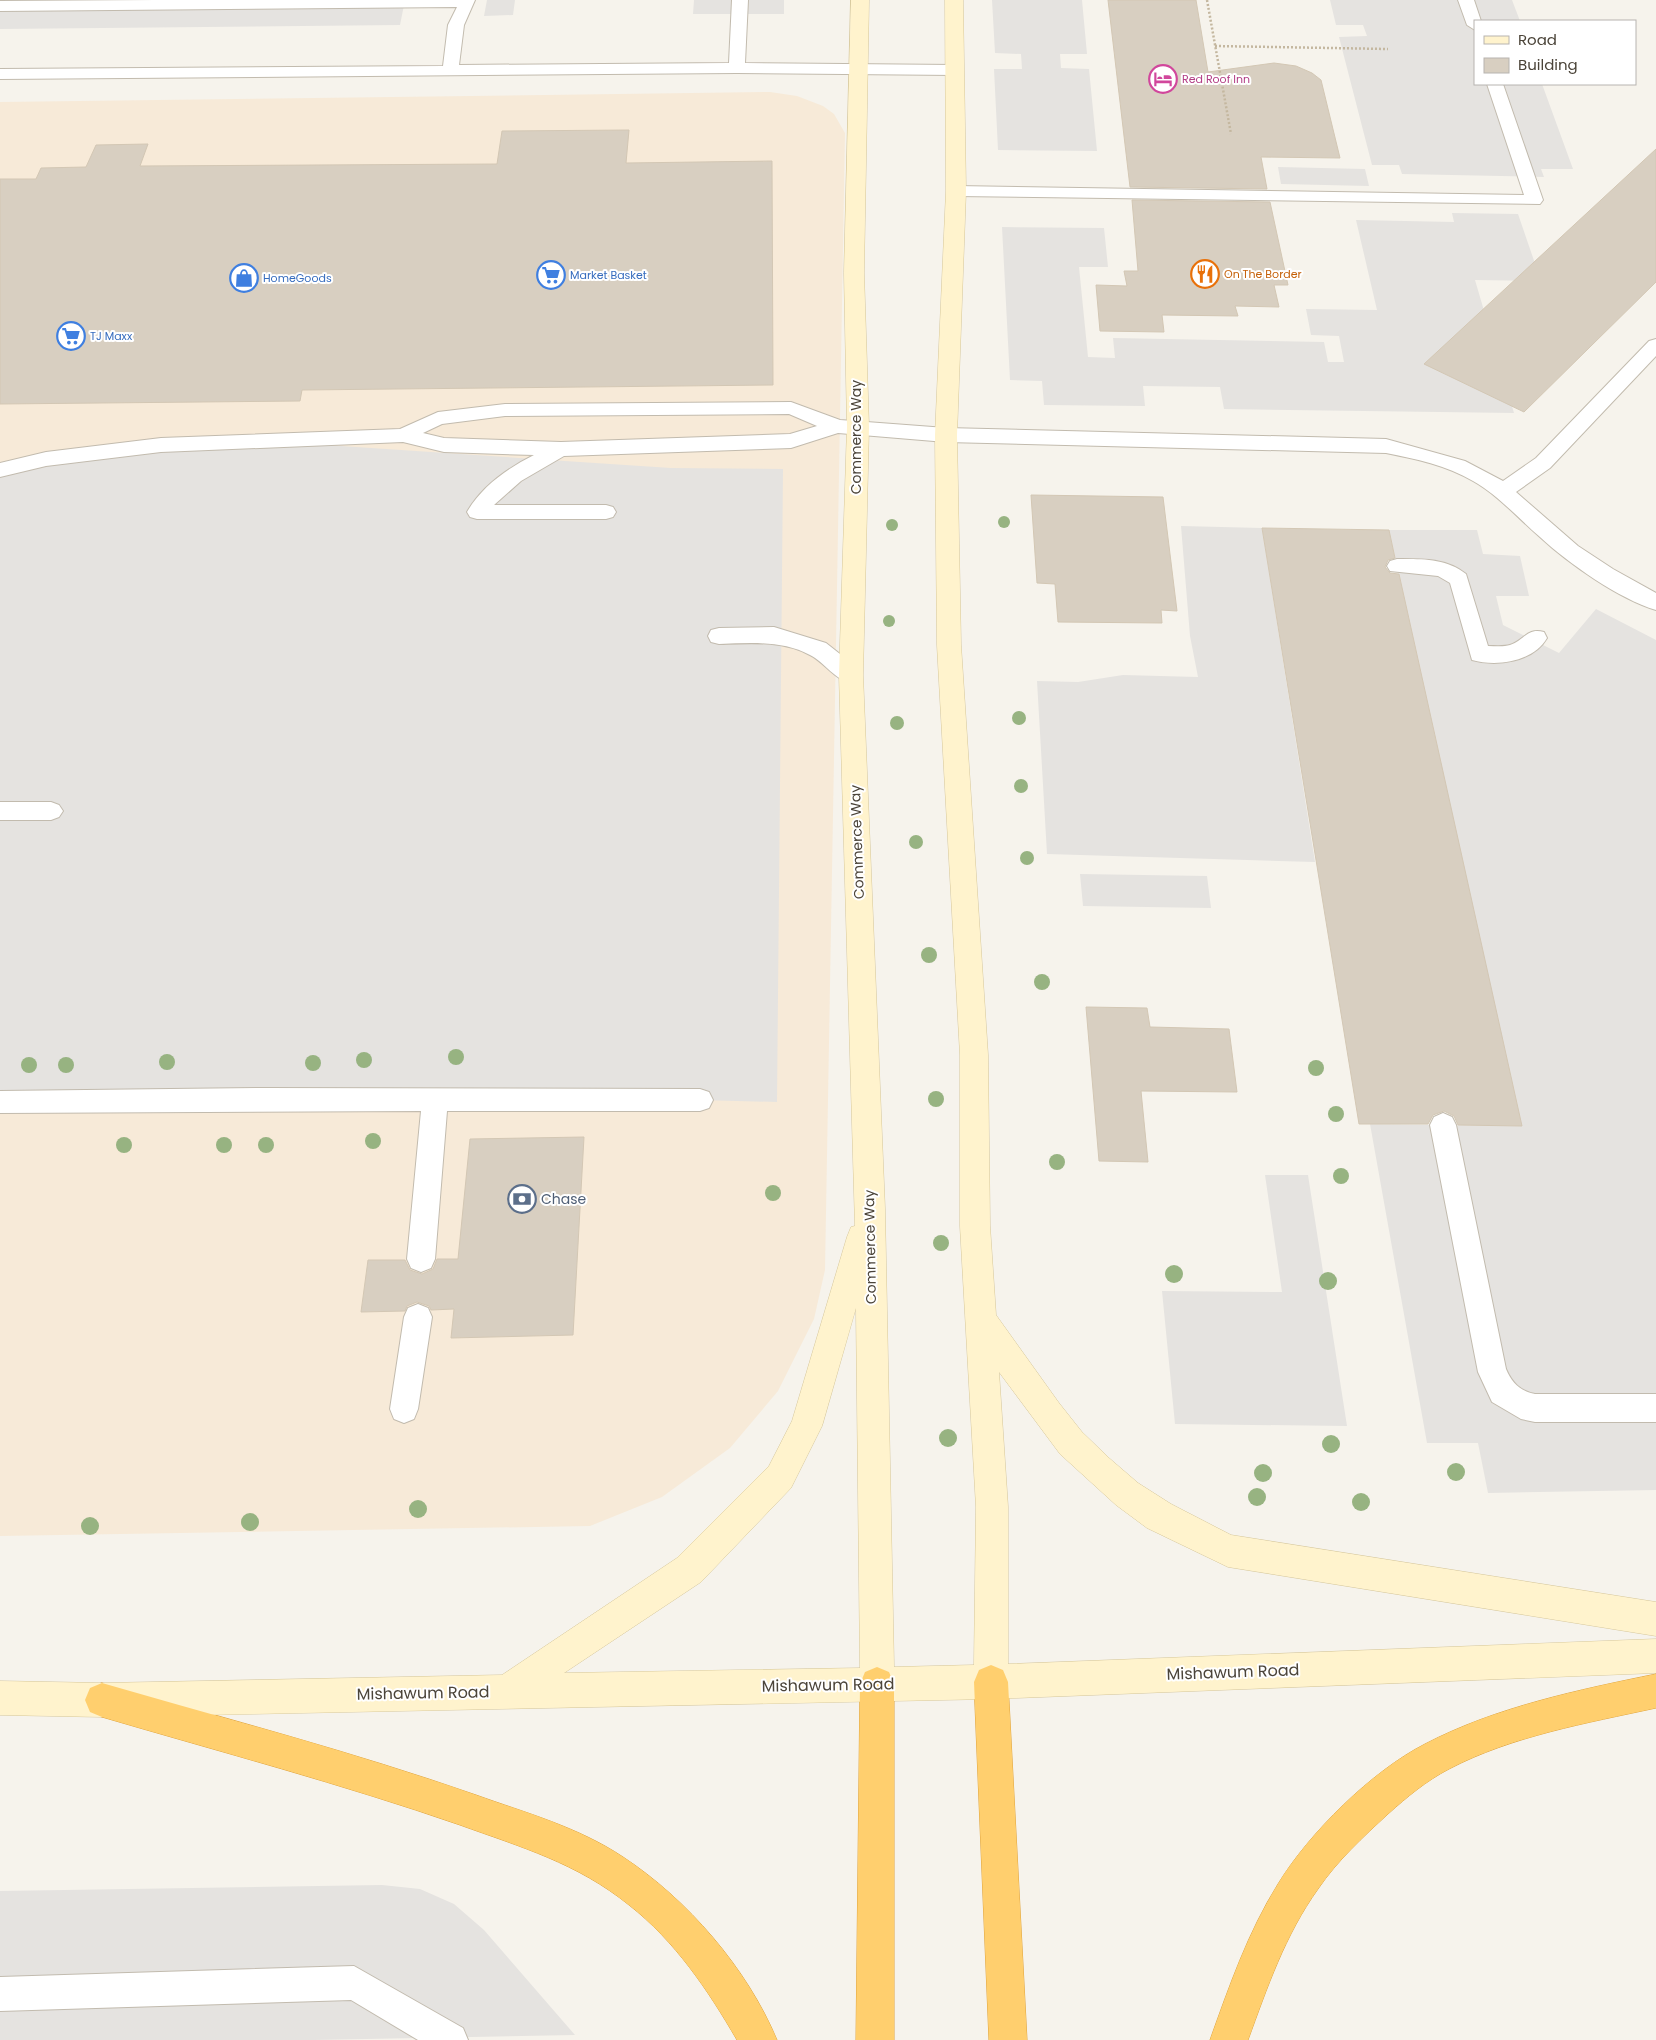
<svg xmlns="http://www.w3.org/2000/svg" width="1656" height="2040" viewBox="0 0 1656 2040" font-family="Poppins,sans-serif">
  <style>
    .commercial { fill: #f7ead8 }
    .parking { fill: #e5e3e0 }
    .building { fill: #d8cfc1; stroke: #d3c7b4 }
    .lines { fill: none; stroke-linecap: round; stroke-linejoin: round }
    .lane-casing { stroke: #c2bbae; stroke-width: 2 }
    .secondary-casing { stroke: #d6c79b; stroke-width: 1 }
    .highway-casing { stroke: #e0a43c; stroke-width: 1 }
    .path { stroke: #c4b79f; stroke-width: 2.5; stroke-dasharray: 2 2; stroke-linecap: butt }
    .lane { fill: #fff; fill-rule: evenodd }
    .secondary { fill: #fff3cd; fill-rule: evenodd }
    .highway { fill: #ffcf6e; fill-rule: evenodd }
    .tree { fill: #97b381 }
    .labels { text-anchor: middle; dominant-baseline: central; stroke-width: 4; stroke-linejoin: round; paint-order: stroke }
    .far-hotel-label { font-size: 11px; fill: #b23c85; stroke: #fff; text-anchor: start }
    .far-food-label { font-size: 11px; fill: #c56008; stroke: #fff; text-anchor: start }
    .far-shop-label { font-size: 11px; fill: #366cbe; stroke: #fff; text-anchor: start }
    .street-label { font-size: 14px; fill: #4b4439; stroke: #fff }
    .service-label { font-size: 14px; fill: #4e5e75; stroke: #fff; text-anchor: start }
    .near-street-label { font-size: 16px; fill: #4b4439; stroke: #fff }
  </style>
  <rect width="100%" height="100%" fill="#f6f3ec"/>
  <path class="commercial" d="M 770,92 L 797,96 L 823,106 L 834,114 L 845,133 L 825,1270 L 814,1319 L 778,1391 L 730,1448 L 662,1497 L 590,1526 L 0,1536 L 0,102 Z"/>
  <path class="parking" d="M 0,0 L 405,0 L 400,25 L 0,29 Z
    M 487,0 L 515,0 L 513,15 L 484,16 Z
    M 694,0 L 784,0 L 784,14 L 693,14 Z
    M 992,0 L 1082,0 L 1087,54 L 1060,54 L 1061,68 L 1089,69 L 1097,151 L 998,150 L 994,69 L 1022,69 L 1021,54 L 995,53 Z
    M 1330,0 L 1512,0 L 1520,21 L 1475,21 L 1475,84 L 1542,84 L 1573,169 L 1541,169 L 1544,177 L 1402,174 L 1399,165 L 1372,165 L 1339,37 L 1367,36 L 1363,25 L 1336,25 Z
    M 1278,167 L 1365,169 L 1369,186 L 1281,184 Z
    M 1452,213 L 1518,214 L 1541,281 L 1475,280 L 1514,413 L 1224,409 L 1220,387 L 1143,386 L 1145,406 L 1044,405 L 1042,381 L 1010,380 L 1002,227 L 1104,228 L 1108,267 L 1079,267 L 1088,357 L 1115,358 L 1113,338 L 1324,342 L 1328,362 L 1344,362 L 1339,336 L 1311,335 L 1306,309 L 1377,310 L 1356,220 L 1454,222 Z
    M 266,441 L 671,468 L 783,469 L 777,1102 L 700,1100 L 0,1102 L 0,470 L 46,459 Z
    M 1181,526 L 1262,528 L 1315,862 L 1047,854 L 1037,681 L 1078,682 L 1123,675 L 1198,677 L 1190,636 Z
    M 1389,530 L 1477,530 L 1483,554 L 1520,556 L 1529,596 L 1496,596 L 1503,625 L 1559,653 L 1596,609 L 1656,640 L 1656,1490 L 1488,1493 L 1478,1443 L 1427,1443 L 1370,1124 L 1521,1126 Z
    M 1080,874 L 1207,876 L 1211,908 L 1083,906 Z
    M 1265,1175 L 1308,1175 L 1347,1426 L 1175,1424 L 1162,1291 L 1282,1292 Z
    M 382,1885 L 420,1889 L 454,1904 L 484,1930 L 575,2035 L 314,2040 L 0,2040 L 0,1891 Z"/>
  <path class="building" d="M 1108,0 L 1196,0 L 1208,72 L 1274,63 L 1296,66 L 1312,73 L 1321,80 L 1340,158 L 1261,157 L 1267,189 L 1130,187 Z
    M 629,130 L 626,163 L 772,161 L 773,385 L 302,390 L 300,401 L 0,404 L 0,179 L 36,179 L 41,168 L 86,167 L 96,145 L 148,144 L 140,166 L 497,164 L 502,131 Z
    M 1656,149 L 1656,282 L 1524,412 L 1424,364 Z
    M 1132,200 L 1270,202 L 1288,285 L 1274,285 L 1279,307 L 1235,306 L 1238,316 L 1162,315 L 1164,332 L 1100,331 L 1096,285 L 1127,286 L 1124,271 L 1138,271 Z
    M 1031,495 L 1163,497 L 1177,611 L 1161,610 L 1162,623 L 1058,622 L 1055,584 L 1037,583 Z
    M 1262,528 L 1389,530 L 1395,558 L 1388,560 L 1385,567 L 1390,573 L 1399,574 L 1522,1126 L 1458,1125 L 1454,1116 L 1444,1111 L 1433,1115 L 1428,1124 L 1359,1124 Z
    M 1086,1007 L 1147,1008 L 1150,1027 L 1229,1029 L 1237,1092 L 1141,1091 L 1148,1162 L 1099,1161 Z
    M 584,1137 L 573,1335 L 451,1338 L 454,1309 L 431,1310 L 429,1306 L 417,1302 L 407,1306 L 405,1311 L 361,1312 L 368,1260 L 405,1260 L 410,1270 L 422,1274 L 433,1269 L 437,1259 L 458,1259 L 470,1139 Z"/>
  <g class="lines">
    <defs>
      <path id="lane" d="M 156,0 L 475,0 L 464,25 L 459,65 L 729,63 L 732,0 L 748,0 L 745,63 L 955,65 L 963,70 L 955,75 L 737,73 L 0,79 L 0,69 L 443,66 L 448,25 L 457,7 L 0,11 L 0,1 Z
        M 1458,0 L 1474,0 L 1481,21 L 1475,21 L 1475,30 L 1467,25 Z
        M 1487,84 L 1503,84 L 1543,200 L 1540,204 L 956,196 L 950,195 L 947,191 L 950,187 L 956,186 L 1524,195 Z
        M 1656,339 L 1656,356 L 1550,468 L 1516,492 L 1578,546 L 1613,569 L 1656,593 L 1656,610 C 1619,599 1568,563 1540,537 C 1518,518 1498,495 1473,481 C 1446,465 1416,459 1386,453 L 946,442 L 838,433 L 791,448 L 564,456 L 521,481 L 494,505 L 606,505 L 613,507 L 616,512 L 613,517 L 606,519 L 477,519 L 470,517 L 467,512 C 482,486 508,468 534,455 L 444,452 L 403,442 L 161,452 L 46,466 L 0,477 L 0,463 L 46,452 L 161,438 L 400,429 L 438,412 L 505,404 L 791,402 L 840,420 L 946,428 L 1386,439 L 1465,461 L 1503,481 L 1536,458 L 1649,341 ZM 789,414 L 817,426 L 790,434 L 561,442 L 444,438 L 423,433 L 442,424 L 505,416 Z
        M 1397,559 C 1421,559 1446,558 1466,574 L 1488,646 C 1495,646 1504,647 1510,645 C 1524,641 1527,627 1544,632 L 1547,638 C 1533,662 1497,667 1472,660 L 1450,583 L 1438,576 L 1390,571 L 1387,566 L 1390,561 Z
        M 774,627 L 826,643 L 859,669 L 862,675 L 859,681 C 838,687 827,663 810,655 C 782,640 750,643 719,644 L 711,642 L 708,636 L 711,630 L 719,628 Z
        M 0,802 L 51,802 L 59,805 L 63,811 L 59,817 L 51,820 L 0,820 Z
        M 261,1088 L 700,1089 L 709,1092 L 713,1100 L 709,1108 L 700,1111 L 447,1111 L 435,1259 L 431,1268 L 421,1272 L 411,1268 L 407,1259 L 421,1111 L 0,1113 L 0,1091 Z
        M 1443,1113 L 1452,1117 L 1456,1125 L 1506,1369 C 1512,1383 1520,1391 1535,1394 L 1656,1394 L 1656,1422 L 1535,1422 L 1521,1419 L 1492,1402 L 1478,1372 L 1430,1125 L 1434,1117 Z
        M 418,1304 L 428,1308 L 432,1317 L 418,1409 L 414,1419 L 404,1423 L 394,1419 L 390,1409 L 404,1317 L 408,1308 Z
        M 354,1966 L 463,2028 L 468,2040 L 418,2040 L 351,2000 L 0,2011 L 0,1977 Z"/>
      <path id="secondary" d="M 851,0 L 869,0 L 864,273 L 869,427 L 863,675 L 885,1209 L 894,1667 L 974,1665 L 976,1507 L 960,1226 L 960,1055 L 937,645 L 935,435 L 946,191 L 945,0 L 963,0 L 966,191 L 957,435 L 961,645 L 988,1055 L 990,1226 L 996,1315 L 1059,1403 L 1082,1432 L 1109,1458 L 1138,1483 L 1171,1504 L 1231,1535 L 1656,1602 L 1656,1636 L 1228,1567 L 1147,1528 L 1116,1505 L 1060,1454 L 999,1372 L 1008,1507 L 1008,1664 L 1656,1639 L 1656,1673 L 991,1699 L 102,1717 L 0,1715 L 0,1681 L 102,1683 L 502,1675 L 677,1558 L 769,1466 L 792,1421 L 847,1237 L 851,1227 L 855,1226 L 839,675 L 847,427 L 844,273 ZM 856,1308 L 860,1668 L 564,1673 L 701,1582 L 791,1488 L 822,1426 Z"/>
      <path id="highway" d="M 991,1665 L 1003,1670 L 1008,1682 L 1027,2040 L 989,2040 L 974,1682 L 979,1670 Z
        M 877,1667 L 889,1672 L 894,1684 L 894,2040 L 856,2040 L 860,1684 L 865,1672 Z
        M 1656,1674 L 1656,1708 C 1587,1723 1512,1736 1449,1769 C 1426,1781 1407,1797 1388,1814 C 1363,1837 1337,1861 1318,1889 C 1285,1935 1267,1988 1248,2040 L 1210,2040 C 1229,1987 1248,1932 1278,1884 C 1309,1833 1372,1771 1425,1744 C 1496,1707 1578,1690 1656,1674 Z
        M 102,1683 C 227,1719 353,1752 476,1795 C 526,1813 578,1827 623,1857 C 687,1899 747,1968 777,2040 L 737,2040 C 708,1990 675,1941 629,1905 C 577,1863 521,1847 460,1825 C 342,1784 221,1752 102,1717 L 90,1712 L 85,1700 L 90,1688 Z"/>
    </defs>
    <use href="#lane" class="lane-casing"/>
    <use href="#secondary" class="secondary-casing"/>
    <use href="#highway" class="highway-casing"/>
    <path class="path" d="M 1207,0 L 1231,134
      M 1215,46 L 1388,49"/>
    <use href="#lane" class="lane"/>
    <use href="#secondary" class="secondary"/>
    <use href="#highway" class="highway"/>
  </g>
  <g class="tree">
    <circle cx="1004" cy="522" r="6"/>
    <circle cx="892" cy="525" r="6"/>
    <circle cx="889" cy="621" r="6"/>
    <circle cx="1019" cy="718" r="7"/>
    <circle cx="897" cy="723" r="7"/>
    <circle cx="1021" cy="786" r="7"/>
    <circle cx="916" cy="842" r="7"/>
    <circle cx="1027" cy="858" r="7"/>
    <circle cx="929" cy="955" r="8"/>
    <circle cx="1042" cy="982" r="8"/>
    <circle cx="456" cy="1057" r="8"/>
    <circle cx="364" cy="1060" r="8"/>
    <circle cx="167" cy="1062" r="8"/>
    <circle cx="313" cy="1063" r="8"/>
    <circle cx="29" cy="1065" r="8"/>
    <circle cx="66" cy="1065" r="8"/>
    <circle cx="1316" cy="1068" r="8"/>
    <circle cx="936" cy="1099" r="8"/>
    <circle cx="1336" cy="1114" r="8"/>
    <circle cx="373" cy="1141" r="8"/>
    <circle cx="124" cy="1145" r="8"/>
    <circle cx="224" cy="1145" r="8"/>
    <circle cx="266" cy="1145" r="8"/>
    <circle cx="1057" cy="1162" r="8"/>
    <circle cx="1341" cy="1176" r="8"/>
    <circle cx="773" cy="1193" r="8"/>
    <circle cx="941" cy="1243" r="8"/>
    <circle cx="1174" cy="1274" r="9"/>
    <circle cx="1328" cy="1281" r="9"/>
    <circle cx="948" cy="1438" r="9"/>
    <circle cx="1331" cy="1444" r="9"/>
    <circle cx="1456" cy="1472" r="9"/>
    <circle cx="1263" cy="1473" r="9"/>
    <circle cx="1257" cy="1497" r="9"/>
    <circle cx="1361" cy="1502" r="9"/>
    <circle cx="418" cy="1509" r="9"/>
    <circle cx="250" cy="1522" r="9"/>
    <circle cx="90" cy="1526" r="9"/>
  </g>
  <defs>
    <symbol id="hotel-ring" viewBox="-11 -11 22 22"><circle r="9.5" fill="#fff" stroke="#d1479c" stroke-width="1.5"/><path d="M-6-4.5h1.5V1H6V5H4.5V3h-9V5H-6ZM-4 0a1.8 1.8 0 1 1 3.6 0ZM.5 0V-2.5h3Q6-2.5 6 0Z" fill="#d1479c"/></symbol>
    <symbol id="restaurant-ring" viewBox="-11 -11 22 22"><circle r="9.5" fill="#fff" stroke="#e8710a" stroke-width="1.5"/><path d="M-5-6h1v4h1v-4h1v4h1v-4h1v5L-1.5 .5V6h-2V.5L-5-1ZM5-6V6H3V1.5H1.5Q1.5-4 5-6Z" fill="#e8710a"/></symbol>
    <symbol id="supermarket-ring" viewBox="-11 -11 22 22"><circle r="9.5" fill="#fff" stroke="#3f7fe0" stroke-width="1.5"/><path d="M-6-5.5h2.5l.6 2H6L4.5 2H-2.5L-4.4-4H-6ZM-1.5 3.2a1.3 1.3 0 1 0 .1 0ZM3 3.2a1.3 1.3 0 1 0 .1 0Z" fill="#3f7fe0"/></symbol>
    <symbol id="shop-ring" viewBox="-11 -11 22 22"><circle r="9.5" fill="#fff" stroke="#3f7fe0" stroke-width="1.5"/><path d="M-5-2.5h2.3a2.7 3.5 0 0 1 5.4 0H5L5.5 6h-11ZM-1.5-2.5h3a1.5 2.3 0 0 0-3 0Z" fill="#3f7fe0"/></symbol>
    <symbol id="bank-ring" viewBox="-11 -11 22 22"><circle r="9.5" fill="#fff" stroke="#5c6f8a" stroke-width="1.5"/><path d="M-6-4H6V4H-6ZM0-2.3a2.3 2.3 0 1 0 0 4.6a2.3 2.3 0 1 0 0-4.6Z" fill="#5c6f8a"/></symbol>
  </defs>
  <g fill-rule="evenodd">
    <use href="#hotel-ring" x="1147" y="63" width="32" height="32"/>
    <use href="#restaurant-ring" x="1189" y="258" width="32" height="32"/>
    <use href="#supermarket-ring" x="535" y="259" width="32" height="32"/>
    <use href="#shop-ring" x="228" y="262" width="32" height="32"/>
    <use href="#supermarket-ring" x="55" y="320" width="32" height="32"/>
    <use href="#bank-ring" x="506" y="1183" width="32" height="32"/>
  </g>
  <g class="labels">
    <g class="far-hotel-label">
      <text x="1182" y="79">Red Roof Inn</text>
    </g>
    <g class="far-food-label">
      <text x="1224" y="274">On The Border</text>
    </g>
    <g class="far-shop-label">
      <text x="570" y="275">Market Basket</text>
      <text x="263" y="278">HomeGoods</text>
      <text x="90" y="336">TJ Maxx</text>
    </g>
    <g class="street-label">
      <text transform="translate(856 437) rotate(-90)">Commerce Way</text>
      <text transform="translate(857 842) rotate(-92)">Commerce Way</text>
      <text transform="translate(870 1247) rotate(-91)">Commerce Way</text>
    </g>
    <g class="service-label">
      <text x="541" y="1199">Chase</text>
    </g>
    <g class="near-street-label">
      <text transform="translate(1233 1672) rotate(-2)">Mishawum Road</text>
      <text transform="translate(828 1685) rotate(-1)">Mishawum Road</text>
      <text transform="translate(423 1693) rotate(-1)">Mishawum Road</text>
    </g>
  </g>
  <rect x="1474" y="20" width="162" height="65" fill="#ffffff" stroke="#b7b4b0"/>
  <rect x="1484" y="36" width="25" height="8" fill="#fff3cd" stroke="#b7b4b0"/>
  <text x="1518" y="45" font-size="15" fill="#4b4439">Road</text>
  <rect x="1484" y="58" width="25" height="15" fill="#d8cfc1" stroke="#b7b4b0"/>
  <text x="1518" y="70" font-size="15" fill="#4b4439">Building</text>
</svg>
